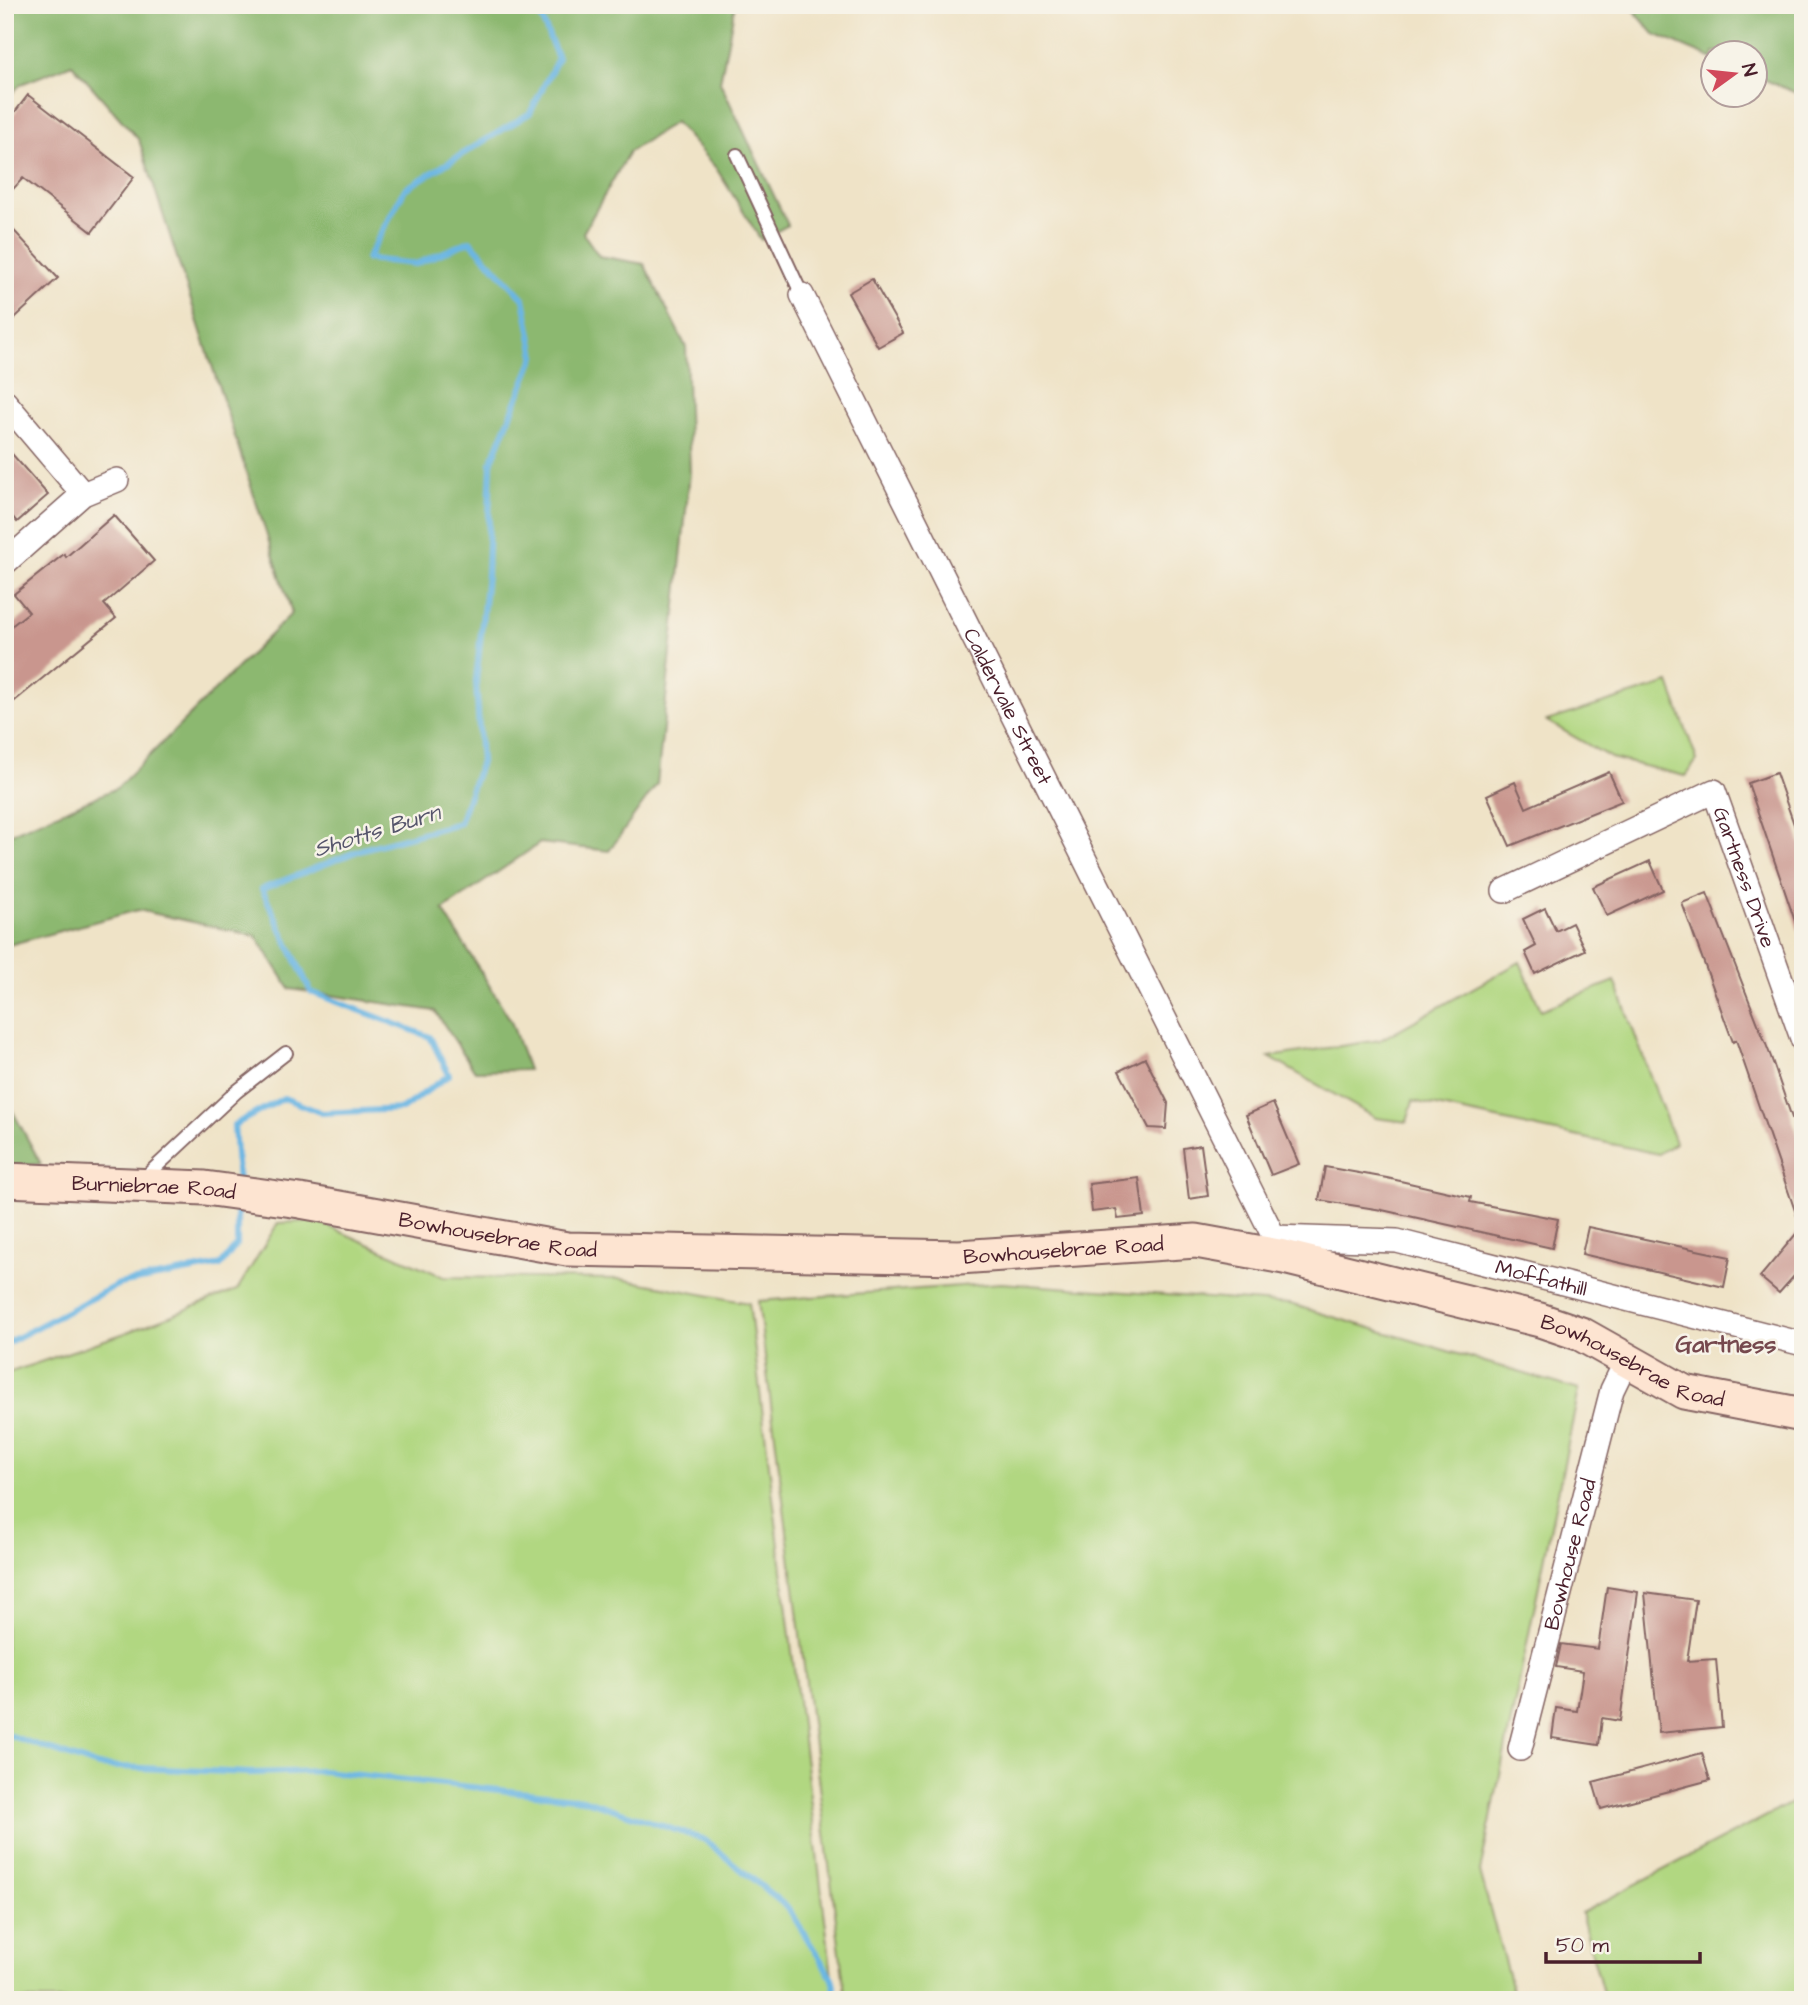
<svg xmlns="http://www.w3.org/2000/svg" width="1808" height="2005" viewBox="0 0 1808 2005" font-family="'Architects Daughter',sans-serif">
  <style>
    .green { fill: #b1d781; stroke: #7e7b56; stroke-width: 2 }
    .forest { fill: #8cb86f; stroke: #6b6c4d; stroke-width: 2 }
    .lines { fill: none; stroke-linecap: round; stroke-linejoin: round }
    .stream { stroke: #6ab6e3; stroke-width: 6 }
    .building { fill: #c9968e }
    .lane-casing { stroke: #846462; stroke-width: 16 }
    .street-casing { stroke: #846462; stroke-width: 26 }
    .secondary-casing { stroke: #846462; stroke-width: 37 }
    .lane { stroke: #fff; stroke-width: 12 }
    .street { stroke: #fff; stroke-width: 23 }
    .secondary { stroke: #fde4d1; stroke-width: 33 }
    .labels { text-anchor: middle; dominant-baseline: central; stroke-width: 5; stroke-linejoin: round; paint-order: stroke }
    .street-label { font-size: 21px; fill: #4a1f2b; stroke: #f7f3e8 }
    .water-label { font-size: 23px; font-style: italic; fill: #55546b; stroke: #f7f3e8 }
    .quarter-label { font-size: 24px; font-weight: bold; fill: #76494e; stroke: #f7f3e8 }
  </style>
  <rect width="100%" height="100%" fill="#f7f3e8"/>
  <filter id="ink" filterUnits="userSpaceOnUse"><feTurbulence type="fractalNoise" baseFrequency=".0143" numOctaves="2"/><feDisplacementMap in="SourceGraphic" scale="14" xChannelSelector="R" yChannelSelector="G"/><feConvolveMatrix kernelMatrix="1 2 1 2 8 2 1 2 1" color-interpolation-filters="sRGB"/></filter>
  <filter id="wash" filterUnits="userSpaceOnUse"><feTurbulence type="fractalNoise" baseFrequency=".00686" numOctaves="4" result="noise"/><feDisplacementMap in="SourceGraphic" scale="28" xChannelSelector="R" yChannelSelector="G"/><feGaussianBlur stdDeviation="1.57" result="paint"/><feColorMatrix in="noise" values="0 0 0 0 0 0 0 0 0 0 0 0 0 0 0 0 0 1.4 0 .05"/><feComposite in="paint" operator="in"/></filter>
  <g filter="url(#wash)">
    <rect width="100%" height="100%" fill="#efe3c7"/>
    <path class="green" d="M 1669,683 L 1697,760 L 1685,776 L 1611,758 L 1547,721 Z
      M 1520,962 L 1541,1010 L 1615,981 L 1675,1143 L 1658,1154 L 1413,1101 L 1407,1122 L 1376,1118 L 1269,1057 L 1380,1040 Z
      M 316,1221 L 444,1277 L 621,1279 L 749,1303 L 835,2000 L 5,2000 L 5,1374 L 131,1331 L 237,1290 L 278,1223 Z
      M 1001,1283 L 1290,1304 L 1579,1390 L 1480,1872 L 1515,2000 L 846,2000 L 758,1301 Z
      M 1803,1797 L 1803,2000 L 1605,2000 L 1581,1913 Z"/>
    <path class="forest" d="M 5,5 L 735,5 L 720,82 L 788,225 L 761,240 L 716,168 L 675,122 L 629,152 L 583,233 L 599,256 L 644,264 L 686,347 L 690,473 L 657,784 L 609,851 L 540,843 L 443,910 L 511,1021 L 528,1070 L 475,1071 L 435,1011 L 290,989 L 256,936 L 138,910 L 5,946 L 5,836 L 117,788 L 292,613 L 139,140 L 72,64 L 21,84 L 5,100 Z
      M 1629,5 L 1803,5 L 1803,96 L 1756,76 L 1756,52 L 1714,52 L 1713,59 L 1654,34 Z
      M 5,1102 L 12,1110 L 41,1164 L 5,1167 Z"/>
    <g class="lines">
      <path class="stream" d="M 238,1182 L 234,1125 L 284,1098 L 322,1113 L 402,1109 L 449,1075 L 430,1037 L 311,992 L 262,889 L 363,849 L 459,823 L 481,762 L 476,681 L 487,575 L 491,463 L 535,356 L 524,299 L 470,241 L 416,264 L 367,259 L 405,189 L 530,113 L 558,58 L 536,5
        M 5,1344 L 119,1284 L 221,1265 L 237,1244 L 237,1204
        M 5,1734 L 98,1766 L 250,1773 L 323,1771 L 583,1799 L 705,1840 L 788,1908 L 832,1978 L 837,2000"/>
    </g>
    <g id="blocks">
      <path class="building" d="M 28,95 L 134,177 L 92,232 L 23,178 L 5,198 L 5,125 Z
        M 5,221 L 58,278 L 5,327 Z
        M 872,279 L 903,333 L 878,347 L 848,293 Z
        M 5,446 L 48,495 L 17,522 L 5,508 Z
        M 114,515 L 154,561 L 104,604 L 116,618 L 5,709 L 5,631 L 29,612 L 14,594 L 64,554 L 66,557 Z
        M 1609,772 L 1622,801 L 1510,846 L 1487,795 L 1515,782 L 1526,808 Z
        M 1776,773 L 1803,850 L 1803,935 L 1800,936 L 1748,783 Z
        M 1650,861 L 1663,890 L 1607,916 L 1593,887 Z
        M 1707,893 L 1771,1057 L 1803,1150 L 1803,1266 L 1779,1293 L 1760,1277 L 1801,1228 L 1736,1040 L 1733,1042 L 1682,903 Z
        M 1545,908 L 1556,931 L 1572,923 L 1585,950 L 1535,974 L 1525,952 L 1536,946 L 1523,919 Z
        M 1145,1058 L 1168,1103 L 1166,1129 L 1149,1128 L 1119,1071 Z
        M 1273,1103 L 1299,1164 L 1271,1175 L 1246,1115 Z
        M 1201,1145 L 1208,1196 L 1189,1199 L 1183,1148 Z
        M 1325,1167 L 1387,1178 L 1471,1197 L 1470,1202 L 1558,1219 L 1552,1248 L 1382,1210 L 1319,1200 Z
        M 1139,1178 L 1144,1216 L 1118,1219 L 1116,1209 L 1092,1212 L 1089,1184 Z
        M 1588,1227 L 1730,1257 L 1724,1287 L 1582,1254 Z
        M 1607,1587 L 1638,1592 L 1620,1721 L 1602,1718 L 1599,1745 L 1552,1738 L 1556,1708 L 1577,1711 L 1583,1671 L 1556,1667 L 1561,1644 L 1598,1649 Z
        M 1645,1593 L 1696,1600 L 1687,1661 L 1716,1659 L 1722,1727 L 1659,1733 Z
        M 1702,1753 L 1710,1780 L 1601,1809 L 1593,1782 Z"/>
    </g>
  </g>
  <g filter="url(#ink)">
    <use href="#blocks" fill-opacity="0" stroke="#846462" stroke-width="2"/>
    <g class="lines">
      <defs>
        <path id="lane" d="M 737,155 L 802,295
          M 142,1180 L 236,1092 L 286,1053"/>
        <g id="street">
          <path id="s1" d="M 802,295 L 1284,1257"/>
          <path d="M 5,402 L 83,494"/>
          <path d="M 5,563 L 83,494 L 117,480"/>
          <path id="s2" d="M 1504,891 L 1714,791 L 1803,1041"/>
          <path id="s3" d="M 1275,1237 L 1397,1241 L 1803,1344"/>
          <path id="s4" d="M 1520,1749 L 1612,1390 L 1626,1361"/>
        </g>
        <g id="secondary">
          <path id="s5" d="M 5,1180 L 205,1188 L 300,1201 L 567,1249 L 959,1257 L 1196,1241 L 1284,1257 L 1540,1320 L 1581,1334 L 1684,1392 L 1803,1415"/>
        </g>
      </defs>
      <use href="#lane" class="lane-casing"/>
      <use href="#street" class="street-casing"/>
      <use href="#secondary" class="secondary-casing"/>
      <use href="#lane" class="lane"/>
      <use href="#street" class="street"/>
      <use href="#secondary" class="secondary"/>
    </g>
  </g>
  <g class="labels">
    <g class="street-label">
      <text stroke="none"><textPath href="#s1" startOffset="460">Caldervale Street</textPath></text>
      <text stroke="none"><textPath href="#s2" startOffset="324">Gartness Drive</textPath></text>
      <text stroke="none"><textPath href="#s5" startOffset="149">Burniebrae Road</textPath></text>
      <text stroke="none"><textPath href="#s5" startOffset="497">Bowhousebrae Road</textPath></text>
      <text stroke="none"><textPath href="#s5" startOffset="1064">Bowhousebrae Road</textPath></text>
      <text stroke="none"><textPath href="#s3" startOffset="271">Moffathill</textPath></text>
      <text stroke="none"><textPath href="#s5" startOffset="1652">Bowhousebrae Road</textPath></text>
      <text stroke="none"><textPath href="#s4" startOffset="201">Bowhouse Road</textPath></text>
    </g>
    <g class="water-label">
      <text transform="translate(377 831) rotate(-17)">Shotts Burn</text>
    </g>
    <g class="quarter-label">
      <text x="1726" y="1345">Gartness</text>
    </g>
  </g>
  <rect width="1808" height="2005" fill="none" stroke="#f7f3e8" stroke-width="28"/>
  <g transform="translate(1734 74) rotate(75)"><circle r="33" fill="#f7f3e8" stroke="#b29e9c" stroke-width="2"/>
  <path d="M0-5L12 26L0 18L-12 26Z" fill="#d1495b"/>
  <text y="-10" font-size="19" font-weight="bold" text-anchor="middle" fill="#4a1f2b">N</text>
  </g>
  <path d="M1546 1952v10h154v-10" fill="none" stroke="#4a1f2b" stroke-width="3.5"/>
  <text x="1556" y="1952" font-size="21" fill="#4a1f2b" stroke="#f7f3e8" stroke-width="5" paint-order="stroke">50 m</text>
</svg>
